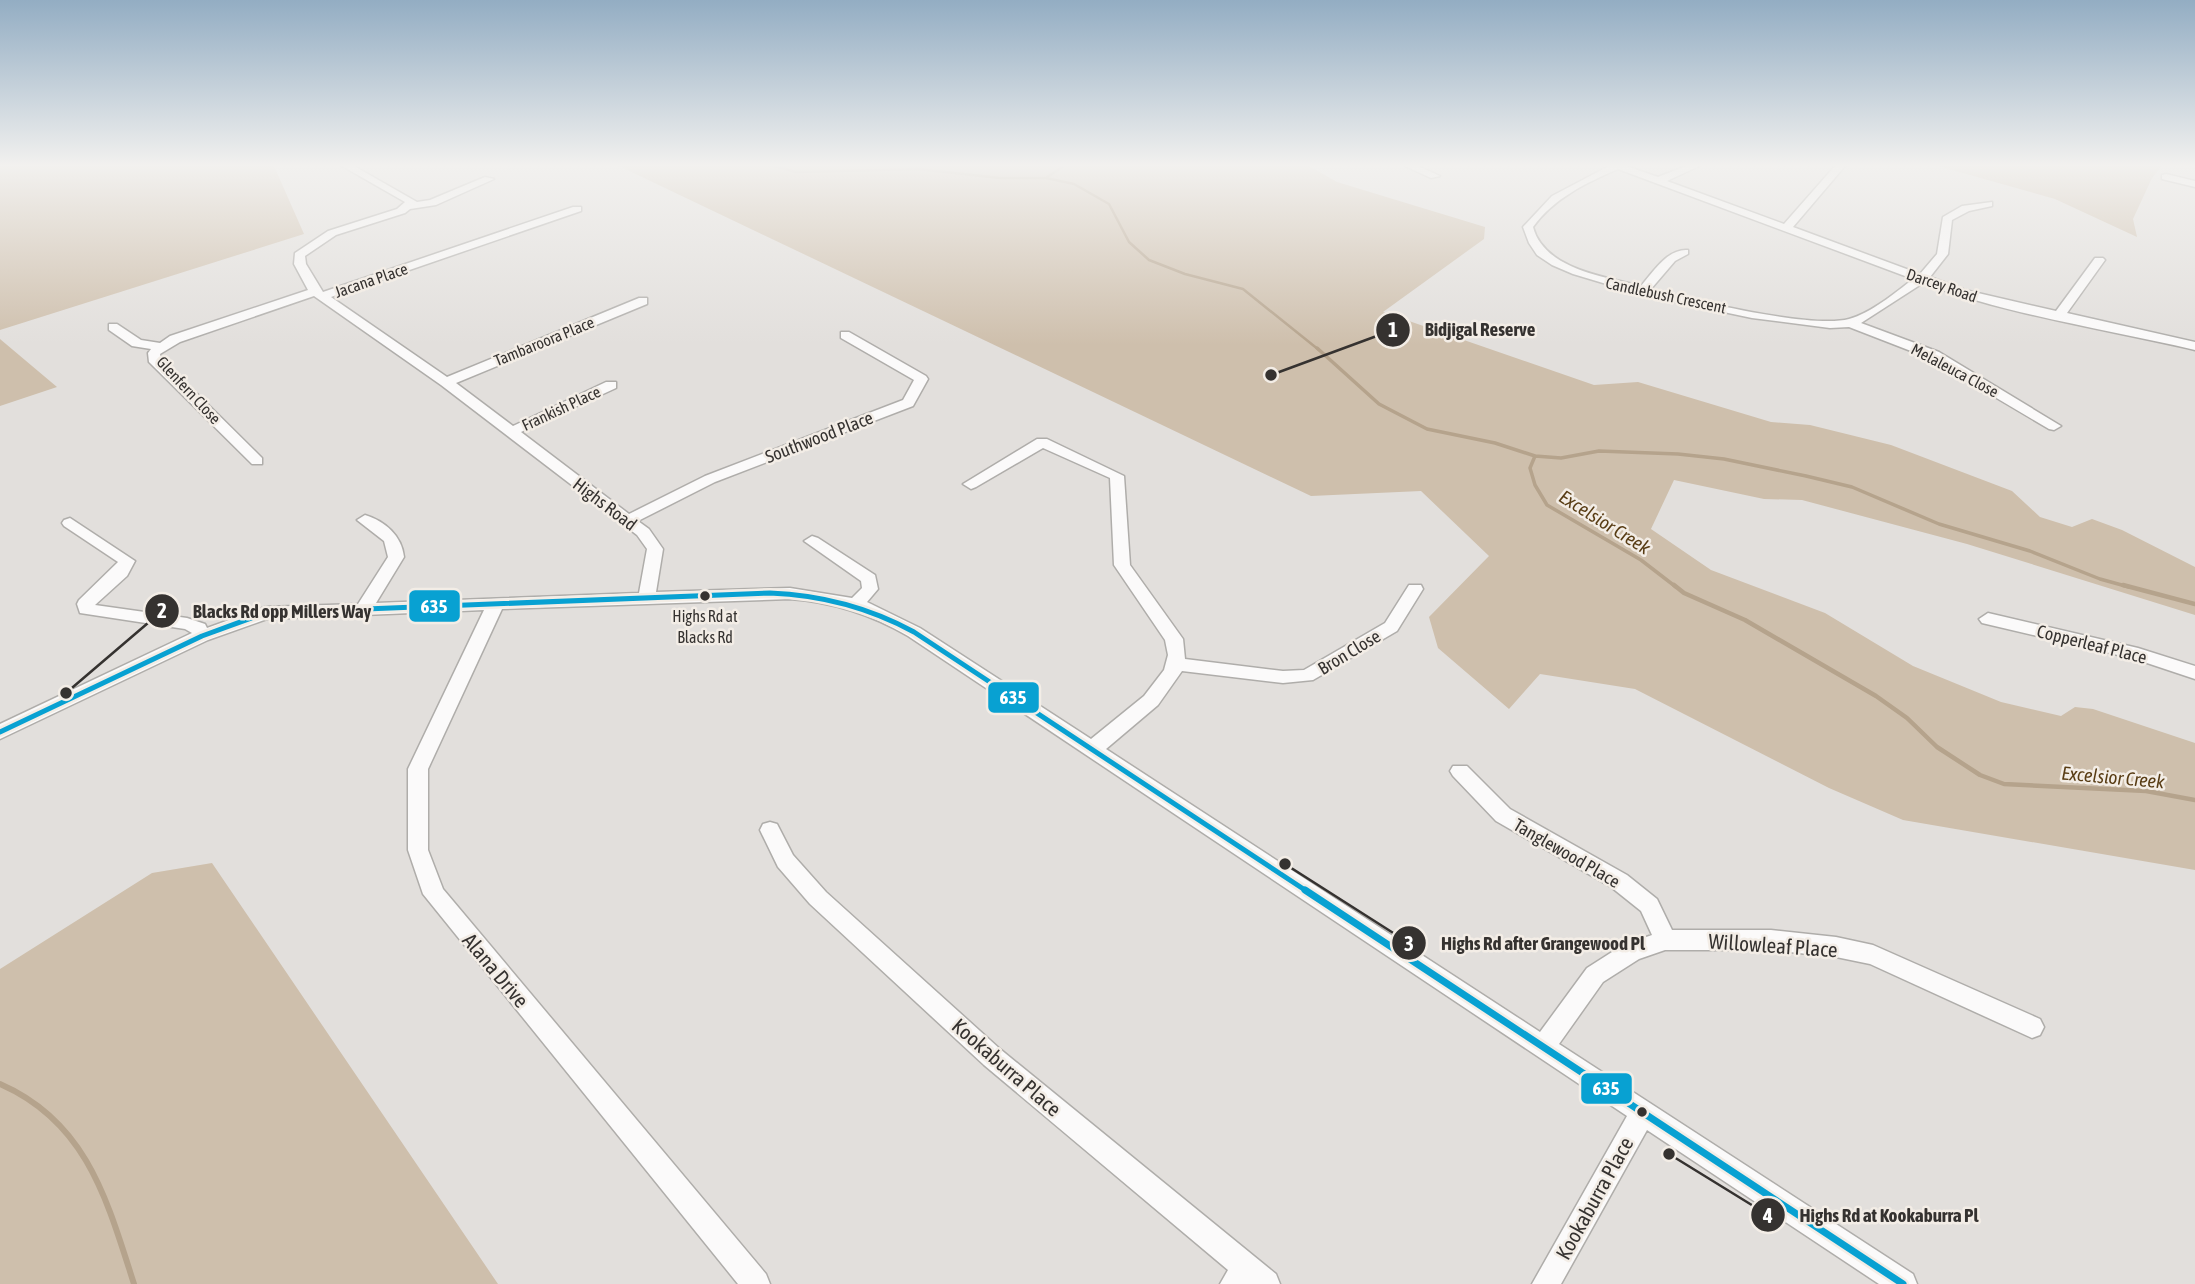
<svg xmlns="http://www.w3.org/2000/svg" width="2195" height="1284" viewBox="0 0 2195 1284" font-family="'Asap Condensed',sans-serif">
  <style>
    .forest { fill: #cebfac }
    .lines { fill: none; stroke-linecap: round; stroke-linejoin: round }
    .stream-far3 { stroke: #b5a38c; stroke-width: 2.5 }
    .stream-far2 { stroke: #b5a38c; stroke-width: 3.5 }
    .stream-far1 { stroke: #b5a38c; stroke-width: 4.5 }
    .stream { stroke: #b5a38c; stroke-width: 6 }
    .minor-casing { stroke: #afadaa; stroke-width: 3 }
    .minor { fill: #fbfafa; fill-rule: evenodd }
    .bus-1-far1-casing { stroke: #f3ede6; stroke-width: 10 }
    .bus-1-casing { stroke: #f3ede6; stroke-width: 12 }
    .bus-1-far1 { stroke: #08a1d2; stroke-width: 5 }
    .bus-1 { stroke: #08a1d2; stroke-width: 7 }
    .bus-dot { fill: #353230; stroke: #f3ede6; stroke-width: 2.5 }
    .labels { text-anchor: middle; dominant-baseline: central; stroke-width: 5; stroke-linejoin: round; paint-order: stroke }
    .far-street-label { font-size: 16px; fill: #353230; stroke: #f3ede6 }
    .bus-label { font-size: 16px; fill: #353230; stroke: #f3ede6 }
    .street-label { font-size: 18px; fill: #353230; stroke: #f3ede6 }
    .water-label { font-size: 19px; font-style: italic; fill: #583c14; stroke: #f3ede6 }
    .near-street-label { font-size: 21px; fill: #353230; stroke: #f3ede6 }
    .leader { fill: none; stroke: #353230; stroke-width: 2.5 }
    .callout-dot { fill: #353230; stroke: #f3ede6; stroke-width: 2.5 }
    .mark-label { font-size: 21px; text-anchor: middle; font-weight: bold; fill: #fff }
    .callout-label { font-size: 19px; text-anchor: middle; font-weight: bold; fill: #353230; stroke: #f3ede6; stroke-width: 5; stroke-linejoin: round; paint-order: stroke }
    .line-badge { stroke: #f3ede6; stroke-width: 2.5 }
    .badge-label { font-size: 19px; text-anchor: middle; font-weight: bold; fill: #fff }
  </style>
  <rect width="100%" height="100%" fill="#e2dfdc"/>
  <path class="forest" d="M 0,166 L 274,166 L 304,234 L 0,330 Z
    M 619,166 L 1309,166 L 1337,182 L 1485,227 L 1484,239 L 1383,312 L 1594,385 L 1638,382 L 1771,422 L 1810,425 L 1891,445 L 2012,491 L 2040,517 L 2072,527 L 2092,519 L 2122,530 L 2195,567 L 2195,615 L 1967,544 L 1802,500 L 1764,499 L 1674,480 L 1651,529 L 1711,570 L 1825,613 L 1913,666 L 2001,702 L 2061,716 L 2075,707 L 2093,709 L 2195,743 L 2195,870 L 1903,820 L 1829,788 L 1635,689 L 1540,674 L 1509,709 L 1438,648 L 1429,617 L 1489,556 L 1421,491 L 1311,496 Z
    M 1938,166 L 2162,166 L 2152,178 L 2133,219 L 2137,237 L 2055,199 Z
    M 0,339 L 57,387 L 0,406 Z
    M 212,863 L 498,1284 L 0,1284 L 0,969 L 152,873 Z"/>
  <g class="lines">
    <path class="stream-far3" d="M 774,166 L 796,172 L 918,169 L 1000,178 L 1046,178 L 1074,184 L 1109,204 L 1129,242 L 1149,260 L 1185,274 L 1243,289 L 1319,350
      M 1047,177 L 1064,166"/>
    <path class="stream-far2" d="M 1317,348 L 1379,404 L 1427,429 L 1495,443 L 1535,456 L 1530,468 L 1535,485 L 1547,505 L 1641,560 L 1676,587
      M 1535,456 L 1561,458 L 1599,451 L 1678,454 L 1724,459 L 1806,476 L 1852,487 L 1939,524 L 2030,551 L 2100,579 L 2129,587"/>
    <path class="stream-far1" d="M 1674,585 L 1684,593 L 1745,620 L 1876,696 L 1907,718 L 1937,747 L 1980,775 L 2004,784 L 2146,791 L 2195,800
      M 2123,585 L 2195,604"/>
    <path class="stream" d="M 0,1084 C 87,1122 107,1200 134,1284"/>
    <defs>
      <path id="minor" d="M 342,166 L 354,166 L 417,202 L 430,200 L 485,177 L 494,179 L 436,205 L 410,209 L 405,213 L 336,235 L 305,256 L 306,264 L 323,292 L 573,207 L 581,207 L 581,211 L 331,297 L 447,377 L 639,298 L 647,298 L 647,304 L 456,383 L 513,426 L 606,382 L 616,382 L 616,388 L 521,432 L 629,514 L 705,476 L 903,400 L 914,380 L 841,338 L 841,332 L 849,332 L 926,376 L 928,379 L 913,406 L 715,482 L 638,521 L 649,529 L 663,549 L 656,592 L 790,588 L 852,598 L 862,588 L 861,581 L 804,541 L 812,536 L 818,538 L 875,575 L 878,589 L 867,602 L 920,628 L 1091,739 L 1144,696 L 1164,670 L 1168,655 L 1165,640 L 1114,565 L 1110,478 L 1043,448 L 976,487 L 971,489 L 963,484 L 1037,439 L 1047,439 L 1124,476 L 1130,565 L 1183,639 L 1185,659 L 1283,671 L 1304,670 L 1385,623 L 1409,585 L 1421,585 L 1423,589 L 1397,631 L 1313,680 L 1283,683 L 1182,671 L 1158,705 L 1106,749 L 1540,1032 L 1587,968 L 1623,945 L 1652,935 L 1641,911 L 1611,887 L 1496,821 L 1453,776 L 1450,771 L 1453,766 L 1467,766 L 1510,809 L 1627,875 L 1657,899 L 1672,930 L 1771,930 L 1836,937 L 1873,945 L 2040,1019 L 2044,1027 L 2040,1035 L 2032,1038 L 1870,964 L 1836,957 L 1771,950 L 1665,950 L 1639,959 L 1603,982 L 1559,1044 L 1913,1274 L 1917,1284 L 1879,1284 L 1647,1130 L 1561,1284 L 1532,1284 L 1627,1116 L 908,636 C 870,614 833,602 790,599 L 502,609 L 428,769 L 428,850 L 443,889 L 766,1274 L 770,1284 L 738,1284 L 423,894 L 408,850 L 408,769 L 484,610 L 267,619 L 208,640 L 0,739 L 0,724 L 192,633 L 185,629 L 80,613 L 77,604 L 79,600 L 118,562 L 64,526 L 62,523 L 64,520 L 70,518 L 135,561 L 127,576 L 95,605 L 187,618 L 205,624 L 207,628 L 265,607 L 358,604 L 388,557 L 384,541 L 357,520 L 365,515 C 385,521 402,536 404,557 L 376,603 L 639,593 L 647,549 L 637,535 L 441,385 L 314,296 L 180,342 L 160,354 L 161,358 L 262,458 L 262,464 L 252,464 L 149,362 L 148,353 L 151,349 L 132,346 L 109,330 L 109,324 L 117,324 L 141,340 L 160,343 L 170,336 L 308,290 L 294,264 L 295,253 L 328,231 L 397,209 L 405,202 Z
        M 1405,166 L 1418,166 L 1440,176 L 1431,178 Z
        M 1609,166 L 1626,166 L 1658,177 L 1686,166 L 1699,166 L 1667,181 L 1784,224 L 1835,166 L 1845,166 L 1793,227 L 1920,274 L 1937,254 L 1943,217 L 1962,206 L 1992,202 L 1992,206 L 1969,211 L 1952,220 L 1948,254 L 1930,277 L 1965,290 L 2056,311 L 2095,258 L 2103,258 L 2105,260 L 2067,313 L 2195,342 L 2195,350 C 2105,329 2009,315 1923,283 L 1861,323 L 1939,352 L 2061,426 L 2054,430 L 2049,429 L 1929,358 L 1849,327 L 1830,328 L 1752,318 L 1643,295 L 1573,274 L 1552,265 L 1537,255 L 1529,243 L 1523,227 L 1552,196 ZM 1618,169 L 1913,279 C 1895,293 1871,313 1849,319 C 1811,329 1692,300 1651,289 L 1675,261 L 1688,254 L 1688,250 C 1668,248 1653,272 1641,286 C 1605,277 1544,269 1533,227 C 1554,198 1586,183 1618,169 Z
        M 2166,174 L 2195,181 L 2195,187 L 2162,179 L 2162,175 Z
        M 1988,613 L 2138,648 L 2195,666 L 2195,679 L 2135,659 L 1982,623 L 1979,619 Z
        M 770,822 L 777,824 L 793,855 L 826,892 L 1000,1049 L 1276,1274 L 1280,1284 L 1220,1284 L 1228,1270 L 984,1065 L 810,904 L 778,867 L 760,830 L 763,824 Z"/>
    </defs>
    <use href="#minor" class="minor-casing"/>
    <use href="#minor" class="minor"/>
    <defs>
      <path id="bus-1-far1" d="M 0,732 L 202,636 L 265,613 L 770,593 C 822,595 868,607 914,632 L 1308,892"/>
      <path id="bus-1" d="M 1305,890 L 1903,1284"/>
    </defs>
    <use href="#bus-1-far1" class="bus-1-far1-casing"/>
    <use href="#bus-1" class="bus-1-casing"/>
    <use href="#bus-1-far1" class="bus-1-far1"/>
    <use href="#bus-1" class="bus-1"/>
  </g>
  <linearGradient id="sky" x2="0" y2="1"><stop stop-color="#93adc3"/><stop offset="0.48" stop-color="#f2f1ef"/><stop offset="1" stop-color="#f2f1ef" stop-opacity="0"/></linearGradient>
  <rect width="2195" height="345" fill="url(#sky)"/>
  <g class="bus-dot">
    <circle cx="705" cy="596" r="6"/>
    <circle cx="1642" cy="1112" r="6"/>
  </g>
  <g class="labels">
    <g class="far-street-label">
      <text transform="translate(371 280) rotate(-19)">Jacana Place</text>
      <text transform="translate(1942 285) rotate(19)">Darcey Road</text>
      <text transform="translate(1666 295) rotate(12)">Candlebush Crescent</text>
      <text transform="translate(544 341) rotate(-22)">Tambaroora Place</text>
      <text transform="translate(1955 370) rotate(28)">Melaleuca Close</text>
      <text transform="translate(189 390) rotate(47)">Glenfern Close</text>
      <text transform="translate(561 408) rotate(-25)">Frankish Place</text>
    </g>
    <g class="bus-label">
      <text x="705" y="616">Highs Rd at<tspan x="705" dy="21">Blacks Rd</tspan></text>
    </g>
    <g class="street-label">
      <text transform="translate(819 437) rotate(-21)">Southwood Place</text>
      <text transform="translate(605 504) rotate(37)">Highs Road</text>
      <text transform="translate(2092 644) rotate(14)">Copperleaf Place</text>
      <text transform="translate(1349 652) rotate(-31)">Bron Close</text>
      <text transform="translate(1567 853) rotate(30)">Tanglewood Place</text>
    </g>
    <g class="water-label">
      <text transform="translate(1605 522) rotate(32)">Excelsior Creek</text>
      <text transform="translate(2113 777) rotate(5)">Excelsior Creek</text>
    </g>
    <g class="near-street-label">
      <text transform="translate(1773 945) rotate(4)">Willowleaf Place</text>
      <text transform="translate(496 970) rotate(50)">Alana Drive</text>
      <text transform="translate(1007 1067) rotate(41)">Kookaburra Place</text>
      <text transform="translate(1594 1198) rotate(-61)">Kookaburra Place</text>
    </g>
  </g>
  <path class="leader" d="M1271 375L1393 330M66 693L162 611M1285 864L1409 943M1669 1154L1768 1215"/>
  <g class="callout-dot">
    <circle cx="1271" cy="375" r="7"/>
    <circle cx="66" cy="693" r="7"/>
    <circle cx="1285" cy="864" r="7"/>
    <circle cx="1669" cy="1154" r="7"/>
    <circle cx="1393" cy="330" r="18"/>
    <circle cx="162" cy="611" r="18"/>
    <circle cx="1409" cy="943" r="18"/>
    <circle cx="1768" cy="1215" r="18"/>
  </g>
  <g class="mark-label">
    <text x="1393" y="337">1</text>
    <text x="162" y="618">2</text>
    <text x="1409" y="951">3</text>
    <text x="1768" y="1223">4</text>
  </g>
  <g class="callout-label">
    <text x="1480" y="336">Bidjigal Reserve</text>
    <text x="282" y="618">Blacks Rd opp Millers Way</text>
    <text x="1543" y="950">Highs Rd after Grangewood Pl</text>
    <text x="1889" y="1222">Highs Rd at Kookaburra Pl</text>
  </g>
  <g class="line-badge">
    <rect x="408" y="589" width="53" height="34" rx="7" fill="#08a1d2"/>
    <rect x="987" y="681" width="53" height="33" rx="7" fill="#08a1d2"/>
    <rect x="1580" y="1072" width="53" height="33" rx="7" fill="#08a1d2"/>
  </g>
  <g class="badge-label">
    <text x="434" y="613">635</text>
    <text x="1013" y="704">635</text>
    <text x="1606" y="1095">635</text>
  </g>
</svg>
